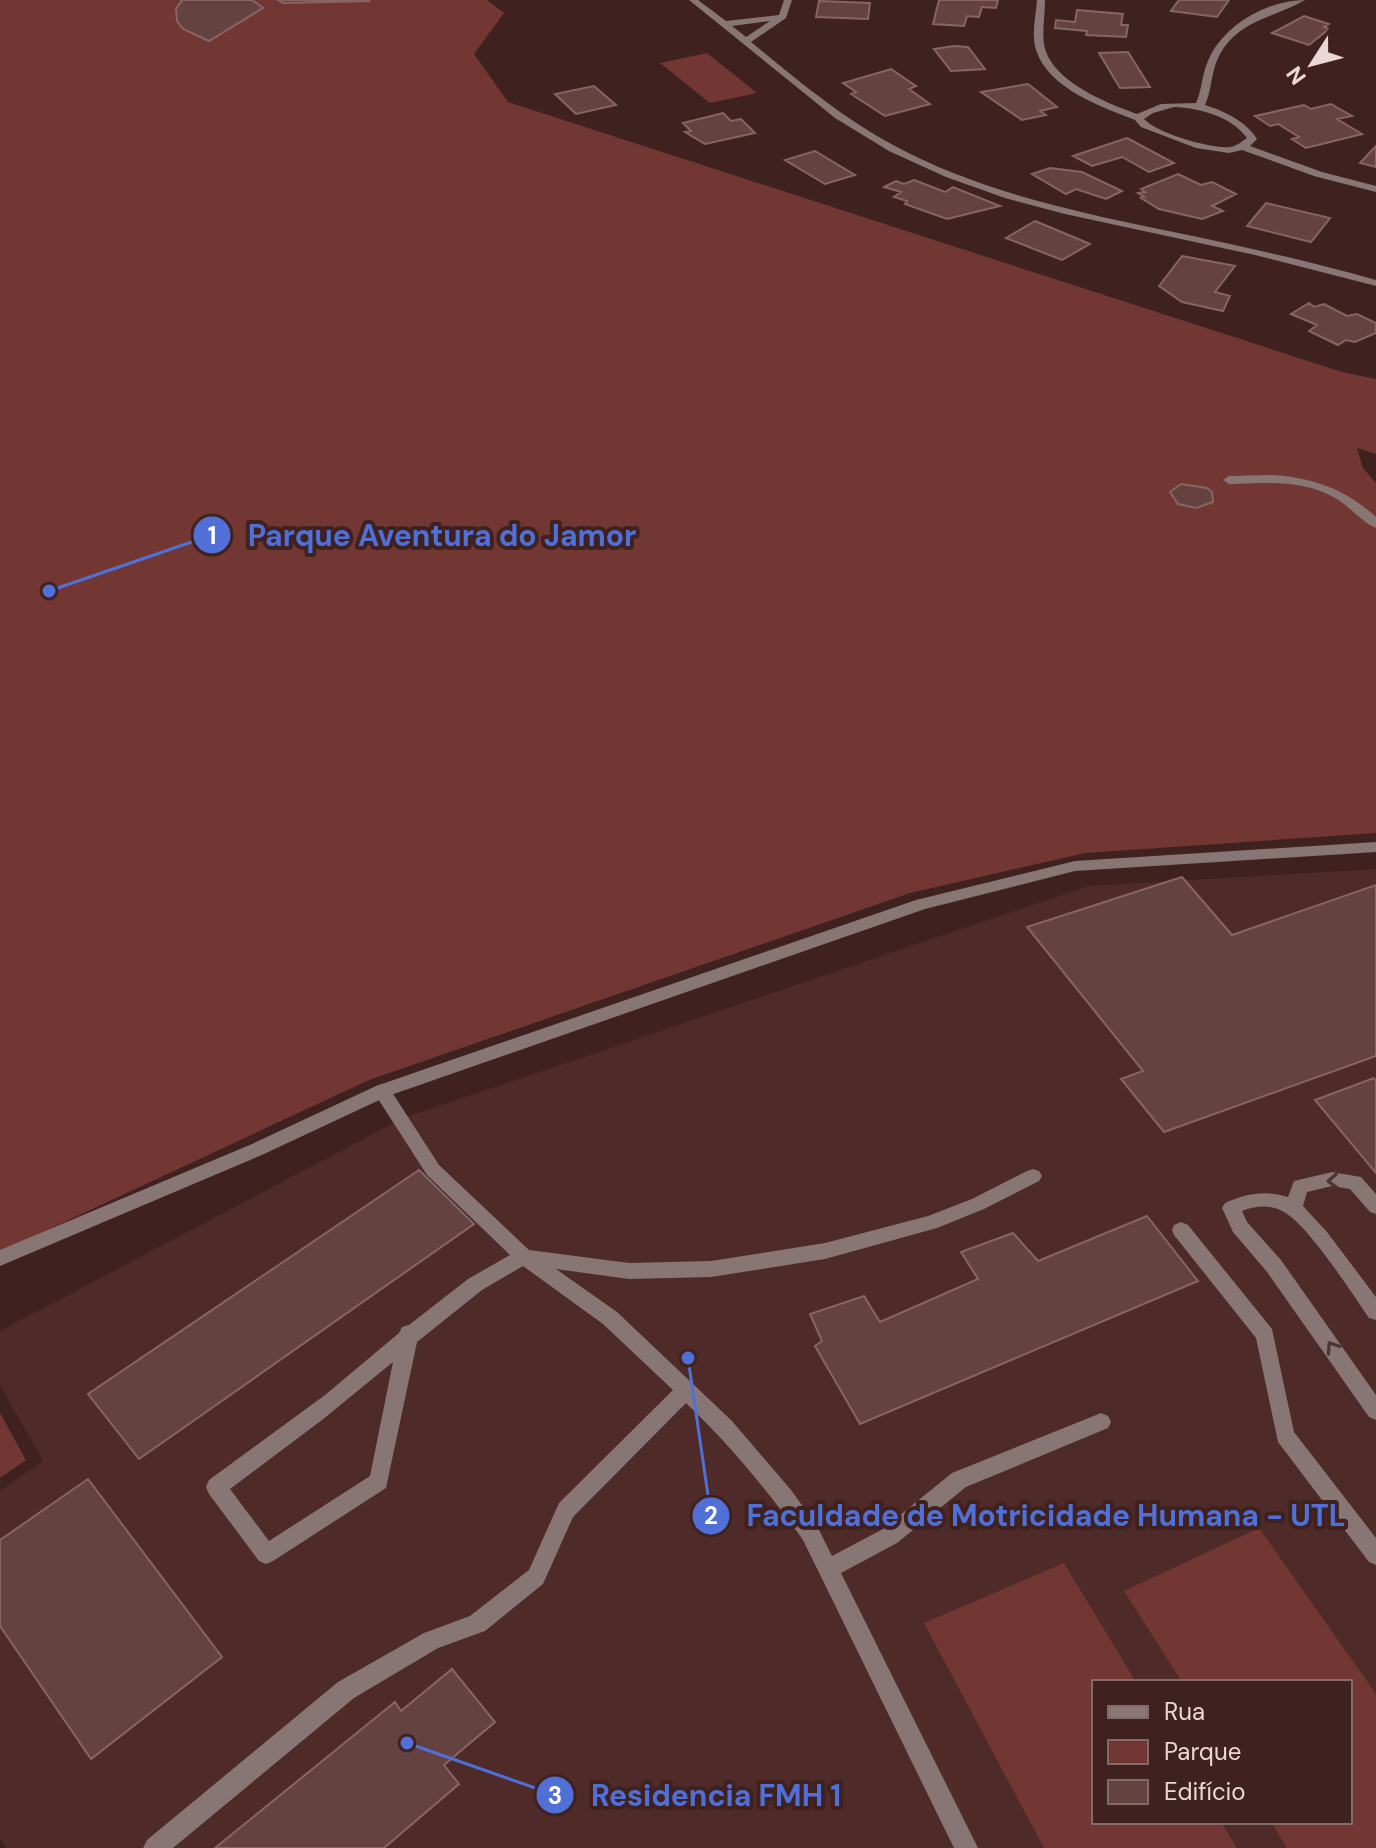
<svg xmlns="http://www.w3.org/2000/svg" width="1376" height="1848" viewBox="0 0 1376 1848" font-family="'DM Sans',sans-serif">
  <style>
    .built { fill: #4e2a28; fill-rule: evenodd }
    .green { fill: #723733 }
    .building { fill: #634240; stroke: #886562; stroke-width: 2 }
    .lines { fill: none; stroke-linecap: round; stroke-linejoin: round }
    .lane { fill: #877674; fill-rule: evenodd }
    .street { fill: #877674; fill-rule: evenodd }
    .oneway { stroke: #4d3331 }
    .leader { fill: none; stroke: #5070d7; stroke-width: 3 }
    .callout-dot { fill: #5070d7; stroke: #3f2220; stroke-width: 3 }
    .mark-label { font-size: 24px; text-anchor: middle; font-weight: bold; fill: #fff }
    .callout-label { font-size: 30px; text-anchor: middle; font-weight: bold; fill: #5070d7; stroke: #3f2220; stroke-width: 8; stroke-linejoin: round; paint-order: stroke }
  </style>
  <rect width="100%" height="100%" fill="#3f2220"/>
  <path class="built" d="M 1376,869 L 1376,1848 L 6,1848 L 0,1838 L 0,1491 L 43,1461 L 0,1385 L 0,1331 L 401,1119 L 1088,886 ZM 1094,1682 L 1350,1682 L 1350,1822 L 1094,1822 Z"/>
  <path class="green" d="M 0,0 L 487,0 L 504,13 L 474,54 L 508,102 L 1342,372 L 1376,379 L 1376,454 L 1357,448 L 1363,468 L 1376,483 L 1376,833 L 1085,853 L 910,893 L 369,1080 L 0,1252 Z
    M 707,53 L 757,93 L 710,103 L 660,63 Z
    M 0,1413 L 26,1460 L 0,1478 Z
    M 1259,1528 L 1376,1694 L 1376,1848 L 1287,1848 L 1271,1822 L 1350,1822 L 1350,1682 L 1182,1682 L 1124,1591 Z
    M 1064,1563 L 1136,1682 L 1094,1682 L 1094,1822 L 1221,1822 L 1237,1848 L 1044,1848 L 924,1623 Z"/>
  <path class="building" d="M 182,0 L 252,0 L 263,8 L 209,41 L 183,29 L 177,21 L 176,9 Z
    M 278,0 L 368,0 L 369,1 L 283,3 Z
    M 939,0 L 998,0 L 996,8 L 982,7 L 979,17 L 967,16 L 964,26 L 933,24 Z
    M 1179,0 L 1229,0 L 1217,17 L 1171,11 Z
    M 819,1 L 870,3 L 868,19 L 816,17 Z
    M 1077,10 L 1123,14 L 1121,25 L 1128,25 L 1126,37 L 1086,35 L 1087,31 L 1055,28 L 1056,20 L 1075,22 Z
    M 1304,16 L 1329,24 L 1324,27 L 1329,29 L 1309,45 L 1272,33 Z
    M 954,46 L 968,47 L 985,69 L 951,71 L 934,49 Z
    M 1128,52 L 1150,87 L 1120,88 L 1099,53 Z
    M 891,69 L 916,86 L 909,89 L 930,104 L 885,116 L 851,94 L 856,92 L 843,83 Z
    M 1028,84 L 1057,107 L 1040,111 L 1046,115 L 1022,120 L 981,92 Z
    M 594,86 L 616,105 L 576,114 L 555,94 Z
    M 1331,104 L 1352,116 L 1337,119 L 1362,134 L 1306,148 L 1292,139 L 1299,137 L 1278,124 L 1270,126 L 1255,116 L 1304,105 L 1311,109 Z
    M 723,113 L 731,121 L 741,119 L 755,133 L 705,144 L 685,132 L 691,131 L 683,123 Z
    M 1127,138 L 1174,163 L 1149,172 L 1122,157 L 1092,166 L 1073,156 Z
    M 1376,146 L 1376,167 L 1360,163 Z
    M 815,151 L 855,175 L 825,184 L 785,160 Z
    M 1050,168 L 1082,172 L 1122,191 L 1106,199 L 1076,189 L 1066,194 L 1032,174 Z
    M 1178,174 L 1201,185 L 1212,182 L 1236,194 L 1212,206 L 1223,211 L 1202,219 L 1159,209 L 1141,198 L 1144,197 L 1138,193 L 1145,192 L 1141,189 Z
    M 914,180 L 945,192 L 953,187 L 1000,206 L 947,219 L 905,204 L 907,201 L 894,197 L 901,192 L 884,187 L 896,181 L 904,184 Z
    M 1266,203 L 1330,218 L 1311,242 L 1247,226 Z
    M 1035,221 L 1090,244 L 1062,260 L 1006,238 Z
    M 1182,256 L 1235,266 L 1215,292 L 1230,296 L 1223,311 L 1182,302 L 1159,286 Z
    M 1309,303 L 1314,307 L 1324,304 L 1347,316 L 1357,314 L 1376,323 L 1376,333 L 1355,342 L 1346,340 L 1338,345 L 1309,331 L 1317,325 L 1291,314 Z
    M 1181,484 L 1207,488 L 1212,492 L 1213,502 L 1196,508 L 1178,504 L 1170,492 Z
    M 1182,877 L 1232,935 L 1376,885 L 1376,1056 L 1164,1132 L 1121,1079 L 1143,1071 L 1027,927 Z
    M 1374,1078 L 1376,1081 L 1376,1173 L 1315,1100 Z
    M 419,1170 L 474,1224 L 139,1459 L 88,1394 Z
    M 1147,1216 L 1198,1281 L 860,1424 L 815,1346 L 822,1341 L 810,1314 L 864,1296 L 880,1322 L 978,1279 L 961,1252 L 1013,1233 L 1038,1261 Z
    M 88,1479 L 222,1657 L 91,1759 L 0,1626 L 0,1540 Z
    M 452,1669 L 495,1722 L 444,1765 L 459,1784 L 384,1848 L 215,1848 L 395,1702 L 401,1711 Z"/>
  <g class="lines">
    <path class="lane" d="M 382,1084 L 388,1086 L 439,1165 L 529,1250 L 629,1263 L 711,1261 L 825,1243 L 928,1216 L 972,1199 L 1027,1171 L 1033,1169 L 1039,1171 L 1042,1176 L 1039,1181 L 984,1209 L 937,1228 L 825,1259 L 711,1277 L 629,1279 L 556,1269 L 617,1312 L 732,1421 L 791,1490 L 817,1526 L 832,1556 L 883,1529 L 952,1473 L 1101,1413 L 1108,1416 L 1111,1422 L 1108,1428 L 966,1487 L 897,1543 L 841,1573 L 978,1848 L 954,1848 L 803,1540 C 768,1491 730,1445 686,1403 L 573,1517 L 543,1584 L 485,1631 L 438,1648 L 354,1698 L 173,1848 L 143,1848 L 147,1840 L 338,1682 L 424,1633 L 470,1616 L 529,1570 L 559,1503 L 673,1390 L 603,1324 L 523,1266 L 482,1290 L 417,1342 L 386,1488 L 273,1561 L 266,1564 L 259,1561 L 209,1494 L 206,1487 L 209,1480 L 325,1395 L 399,1333 L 402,1327 L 409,1325 L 468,1279 L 510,1255 L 427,1175 L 373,1091 L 376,1086 ZM 393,1362 L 370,1476 L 269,1541 L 230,1489 L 322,1420 Z
      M 1332,1172 L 1361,1177 L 1376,1194 L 1376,1214 L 1370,1212 L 1350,1189 L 1332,1186 L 1307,1192 L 1303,1206 L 1327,1232 L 1376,1297 L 1376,1320 L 1369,1318 C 1351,1292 1309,1226 1284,1212 C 1271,1204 1255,1206 1242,1211 L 1247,1222 L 1281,1260 L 1376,1395 L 1376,1420 L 1369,1417 L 1267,1272 L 1233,1232 L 1222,1208 L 1225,1203 C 1247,1193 1265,1190 1288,1197 L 1294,1181 Z
      M 1181,1222 L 1188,1225 L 1272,1329 L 1294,1432 L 1376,1538 L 1376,1565 L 1369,1562 L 1278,1442 L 1256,1338 L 1174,1235 L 1172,1230 L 1174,1225 Z"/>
    <path class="street" d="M 689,0 L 698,0 L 726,21 L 779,15 L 784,0 L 792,0 L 786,18 L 751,42 C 796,79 841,117 893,145 C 985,195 1092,215 1193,236 C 1255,249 1316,263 1376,280 L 1376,286 L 1255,255 L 1065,214 L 1005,198 L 946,177 L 889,151 L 835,118 ZM 770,21 L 746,37 L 732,26 Z
      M 1037,0 L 1045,0 C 1045,15 1042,30 1044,44 C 1050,81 1107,103 1137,114 L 1161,104 L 1196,103 C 1202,90 1202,74 1208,61 C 1223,25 1268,0 1305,0 C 1273,19 1233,20 1216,63 C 1211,77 1211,92 1205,105 C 1224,111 1246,121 1257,139 L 1250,146 L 1322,172 L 1376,186 L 1376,192 L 1314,176 L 1242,150 L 1229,153 L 1196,148 L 1141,127 L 1135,120 C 1100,106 1049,89 1036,50 C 1031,34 1036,16 1037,0 ZM 1174,107 C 1199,108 1231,116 1247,138 C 1241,142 1237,146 1230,147 C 1210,149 1157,133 1144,119 L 1153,113 Z
      M 1273,475 C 1314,478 1345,489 1376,517 L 1376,528 C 1361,522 1350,506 1335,498 C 1303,479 1265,483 1229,484 L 1223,480 L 1229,476 Z
      M 1376,842 L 1376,852 L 1075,871 L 925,909 L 388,1096 L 264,1154 L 0,1266 L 0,1250 L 252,1144 L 376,1086 L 916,900 L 1075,861 Z"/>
  </g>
  <defs><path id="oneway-chevron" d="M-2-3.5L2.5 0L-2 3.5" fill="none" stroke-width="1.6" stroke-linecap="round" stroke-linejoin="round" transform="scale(2)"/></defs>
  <g class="oneway">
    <use href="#oneway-chevron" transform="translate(1333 1181) rotate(177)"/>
    <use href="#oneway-chevron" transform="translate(1332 1347) rotate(-124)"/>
  </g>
  <path class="leader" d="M49 591L212 535M688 1358L711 1516M407 1743L555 1795"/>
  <g class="callout-dot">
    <circle cx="49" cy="591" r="8"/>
    <circle cx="688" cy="1358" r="8"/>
    <circle cx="407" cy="1743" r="8"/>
    <circle cx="212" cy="535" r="20"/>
    <circle cx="711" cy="1516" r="20"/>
    <circle cx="555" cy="1795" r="20"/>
  </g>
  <g class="mark-label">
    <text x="212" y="544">1</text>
    <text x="711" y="1524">2</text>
    <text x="555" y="1804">3</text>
  </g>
  <g class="callout-label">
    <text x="442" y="546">Parque Aventura do Jamor</text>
    <text x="1046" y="1526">Faculdade de Motricidade Humana - UTL</text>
    <text x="716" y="1806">Residencia FMH 1</text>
  </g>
  <rect x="1092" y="1680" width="260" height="144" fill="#3f2220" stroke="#846a68" stroke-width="2"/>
  <rect x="1108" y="1706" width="40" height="12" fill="#877674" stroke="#846a68" stroke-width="2"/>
  <text x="1164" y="1720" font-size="24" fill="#ebd7d5">Rua</text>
  <rect x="1108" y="1740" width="40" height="24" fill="#723733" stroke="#846a68" stroke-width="2"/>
  <text x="1164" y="1760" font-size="24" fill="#ebd7d5">Parque</text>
  <rect x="1108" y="1780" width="40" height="24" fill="#634240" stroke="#846a68" stroke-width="2"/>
  <text x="1164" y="1800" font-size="24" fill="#ebd7d5">Edifício</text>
  <g transform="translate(1312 64) rotate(234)" stroke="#3f2220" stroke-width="6" paint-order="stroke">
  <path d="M0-6L14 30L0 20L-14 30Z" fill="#ebd7d5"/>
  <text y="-12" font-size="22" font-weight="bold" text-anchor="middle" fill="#ebd7d5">N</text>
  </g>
</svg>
